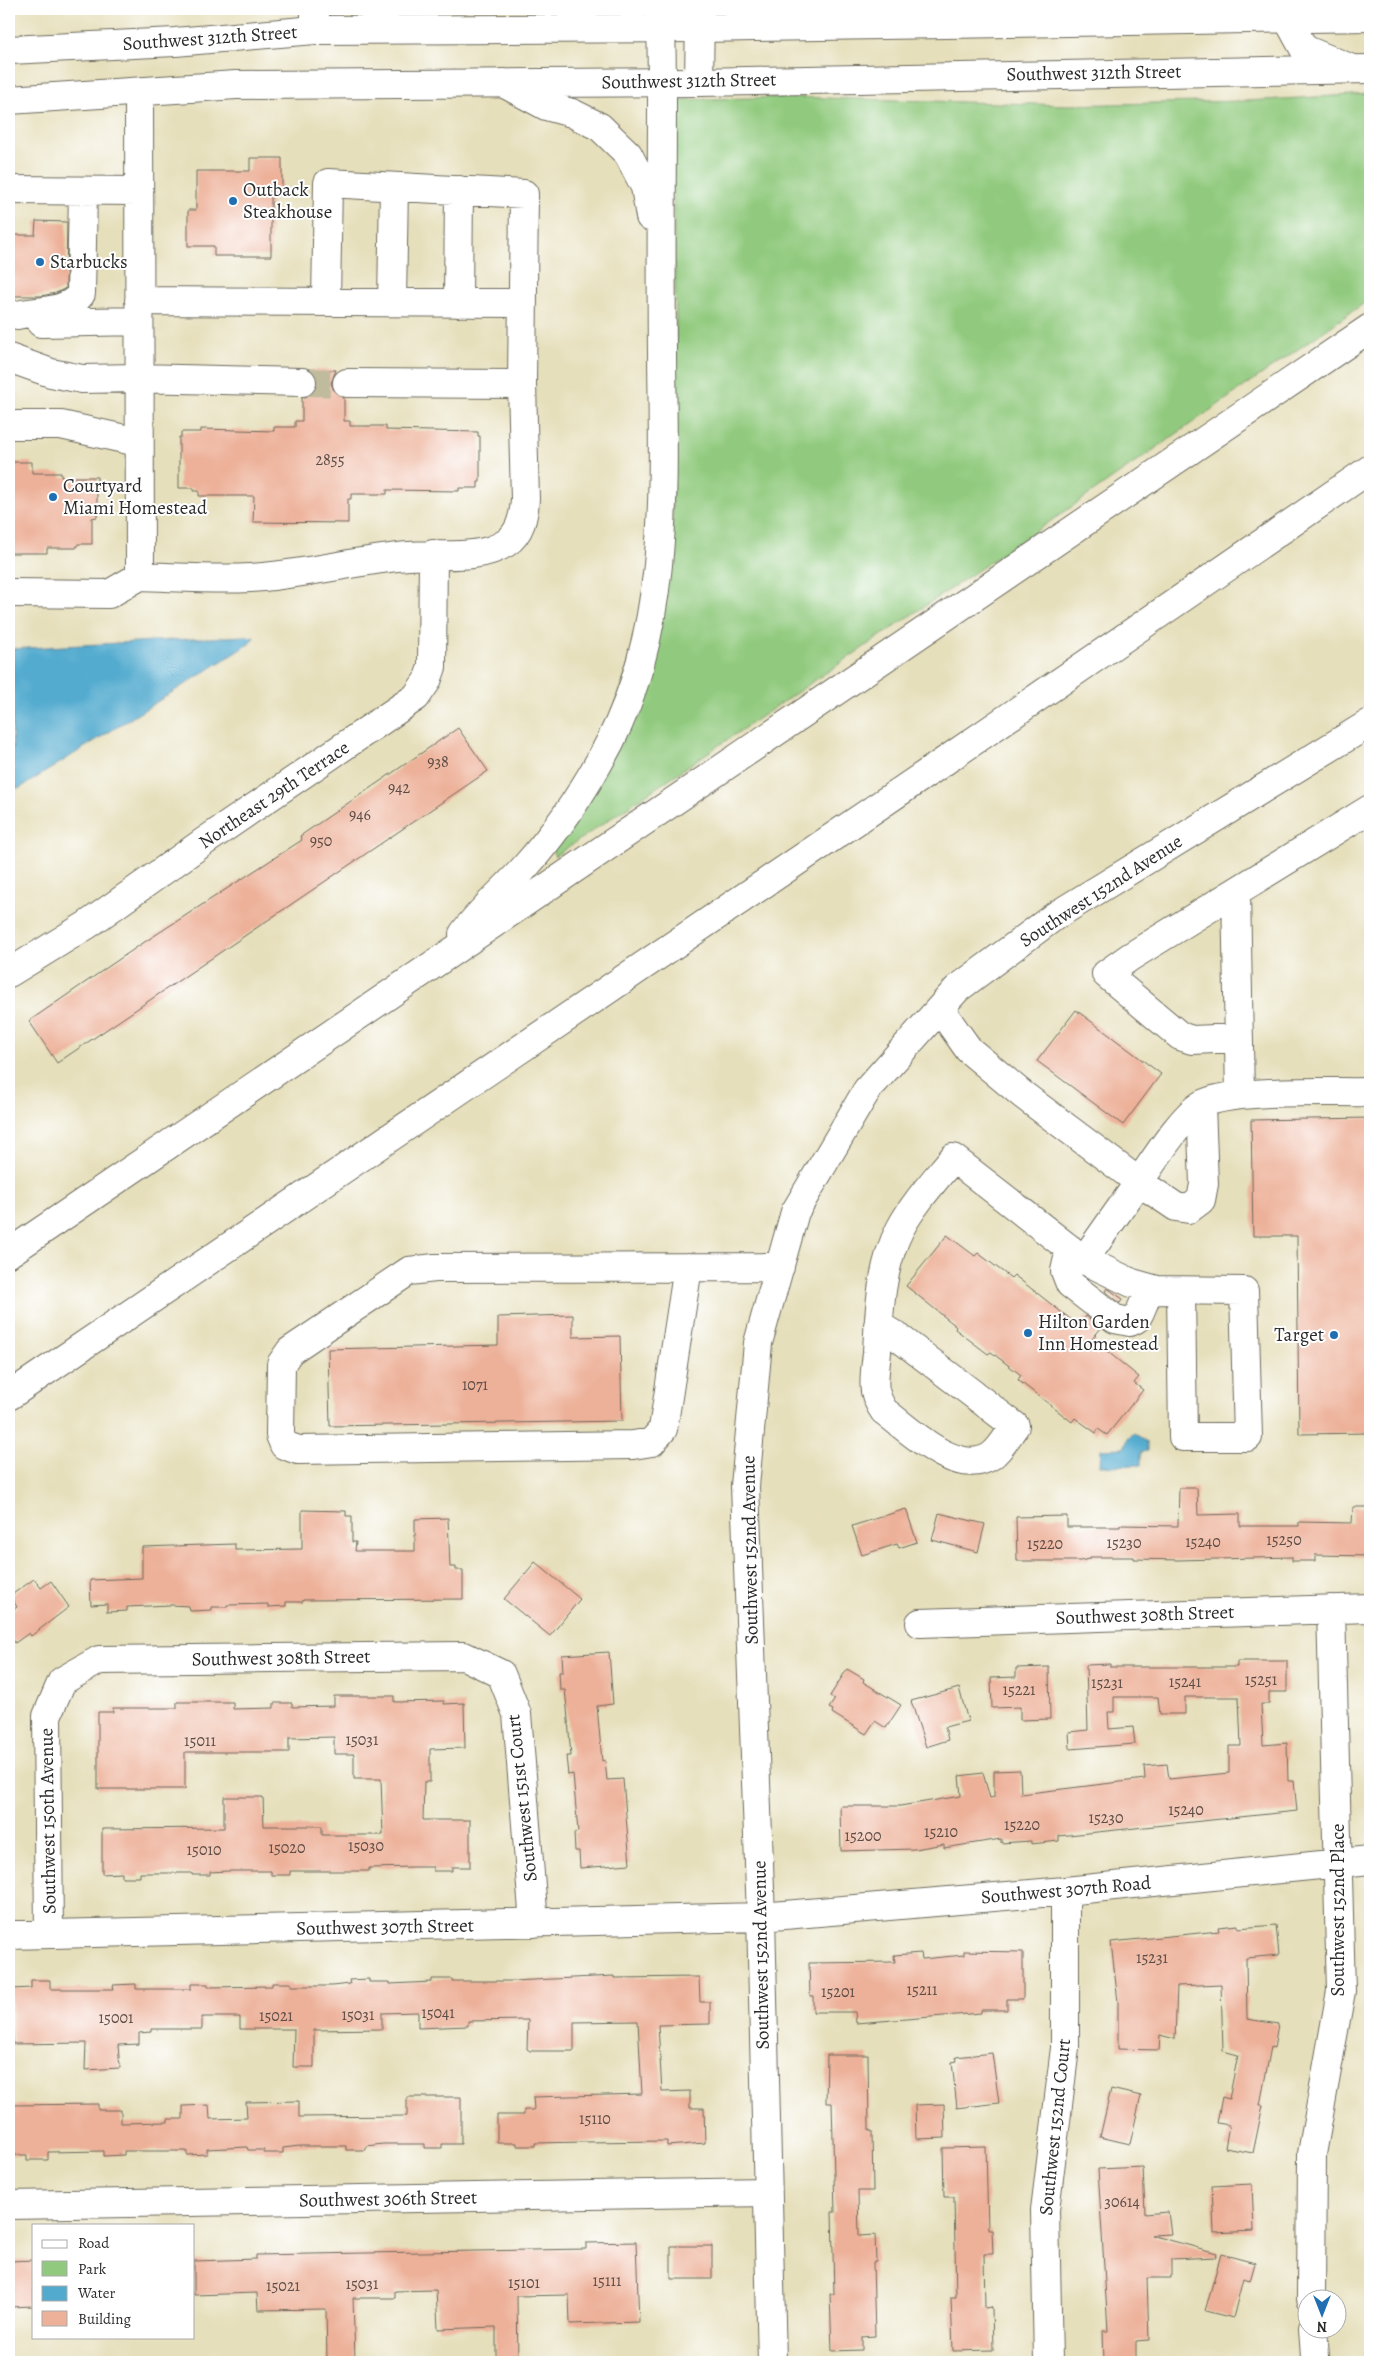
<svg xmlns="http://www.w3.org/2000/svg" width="1379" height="2371" viewBox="0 0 1379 2371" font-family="Alegreya,serif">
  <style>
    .green { fill: #91ca7e; stroke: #5e7a54 }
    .water { fill: #52abcf; stroke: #3e6b7d }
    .building { fill: #edb098 }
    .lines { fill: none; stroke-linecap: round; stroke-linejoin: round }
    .minor-tunnel { stroke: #c1bb9e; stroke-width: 28; stroke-dasharray: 28 14; stroke-linecap: butt }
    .minor-casing { stroke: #6c6a5d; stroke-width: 30 }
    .major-casing { stroke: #6c6a5d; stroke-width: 30 }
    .highway-casing { stroke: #6c6a5d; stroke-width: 30 }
    .minor { stroke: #fff; stroke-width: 28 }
    .major { stroke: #fff; stroke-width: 28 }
    .highway { stroke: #fff; stroke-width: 28 }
    .poi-dot { fill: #1f6fb2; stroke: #fff; stroke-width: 2 }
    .labels { text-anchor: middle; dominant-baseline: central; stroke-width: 4; stroke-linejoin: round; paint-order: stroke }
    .number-label { font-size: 16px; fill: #5c4c46 }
    .street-label { font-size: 19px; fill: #2b2b2b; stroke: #fff }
    .poi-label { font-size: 19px; fill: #2b2b2b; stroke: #fff; text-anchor: start }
  </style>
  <rect width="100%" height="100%" fill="#fff"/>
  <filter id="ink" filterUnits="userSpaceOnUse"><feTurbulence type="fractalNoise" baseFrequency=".02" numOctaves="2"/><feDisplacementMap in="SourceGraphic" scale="10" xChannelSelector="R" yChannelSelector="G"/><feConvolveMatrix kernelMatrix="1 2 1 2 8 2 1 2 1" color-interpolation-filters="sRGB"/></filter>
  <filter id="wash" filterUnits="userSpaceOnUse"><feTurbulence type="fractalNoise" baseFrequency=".0096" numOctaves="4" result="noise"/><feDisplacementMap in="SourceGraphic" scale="20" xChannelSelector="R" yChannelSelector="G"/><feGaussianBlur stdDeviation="1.12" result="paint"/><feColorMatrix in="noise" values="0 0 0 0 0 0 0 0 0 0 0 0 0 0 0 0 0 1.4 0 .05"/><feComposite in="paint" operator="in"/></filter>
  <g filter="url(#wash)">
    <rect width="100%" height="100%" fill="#e6dfbb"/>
    <path class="green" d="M 1370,94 L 1370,299 L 1070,508 L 555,856 L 552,850 L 581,812 L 672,532 L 676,322 L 671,100 L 791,97 L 1066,105 L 1246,101 Z"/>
    <path class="water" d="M 244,636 L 254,637 L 249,644 L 20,788 L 13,788 L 11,649 Z
      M 1134,1433 L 1147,1442 L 1147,1451 L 1141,1452 L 1141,1465 L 1100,1466 L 1101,1449 L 1124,1448 L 1128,1438 Z"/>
    <g id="blocks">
      <path class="building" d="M 250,158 L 282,158 L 282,192 L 271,192 L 271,256 L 214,256 L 214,246 L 188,246 L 188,210 L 196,210 L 196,171 L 250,171 Z
        M 36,221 L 67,222 L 66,288 L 56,293 L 41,296 L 9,296 L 9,235 L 35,235 Z
        M 311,370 L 336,370 L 331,383 L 334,391 L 344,398 L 344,421 L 350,421 L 350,426 L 386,426 L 386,430 L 478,432 L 478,436 L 480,436 L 480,482 L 478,482 L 478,488 L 459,488 L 459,491 L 387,490 L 387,494 L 351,494 L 351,499 L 348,499 L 348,523 L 253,522 L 254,496 L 199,496 L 199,491 L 194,491 L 194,488 L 179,488 L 179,437 L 181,437 L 181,432 L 201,432 L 201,429 L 274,431 L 274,427 L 295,427 L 295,421 L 302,421 L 302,398 L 310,395 L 316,390 L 318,383 L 316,375 Z
        M 9,462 L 32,462 L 32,473 L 61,473 L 61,477 L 97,477 L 97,517 L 92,518 L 92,544 L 78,544 L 76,548 L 47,548 L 47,553 L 9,553 Z
        M 458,728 L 488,771 L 57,1063 L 29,1021 L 140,945 L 302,840 L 300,836 Z
        M 1076,1010 L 1161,1074 L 1123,1125 L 1037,1061 Z
        M 1370,1118 L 1370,1433 L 1299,1434 L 1297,1236 L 1253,1236 L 1251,1120 Z
        M 947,1235 L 975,1256 L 978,1253 L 1011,1278 L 1014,1275 L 1079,1326 L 1086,1316 L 1101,1328 L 1092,1339 L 1139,1377 L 1134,1383 L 1143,1390 L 1107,1435 L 1098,1429 L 1096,1433 L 1075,1418 L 1072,1422 L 1018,1380 L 1021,1375 L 991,1352 L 988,1354 L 955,1329 L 956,1326 L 906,1286 Z
        M 1107,1288 L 1123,1299 L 1120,1303 L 1105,1291 Z
        M 573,1315 L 573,1337 L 620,1336 L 622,1421 L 330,1426 L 328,1349 L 498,1345 L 498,1317 Z
        M 1179,1488 L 1197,1488 L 1198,1515 L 1240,1514 L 1240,1526 L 1299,1526 L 1299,1522 L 1352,1523 L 1353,1507 L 1370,1507 L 1370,1556 L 1315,1555 L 1315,1561 L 1292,1561 L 1292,1557 L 1179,1560 L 1134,1559 L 1134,1557 L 1090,1557 L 1090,1559 L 1080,1561 L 1017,1561 L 1016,1517 L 1067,1516 L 1067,1527 L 1120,1527 L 1120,1525 L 1178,1526 Z
        M 906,1509 L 917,1542 L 899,1548 L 897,1544 L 862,1555 L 852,1526 Z
        M 302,1510 L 346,1511 L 346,1516 L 352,1516 L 352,1542 L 356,1542 L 355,1551 L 415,1551 L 415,1519 L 448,1518 L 450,1567 L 456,1567 L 456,1570 L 463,1570 L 463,1599 L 303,1600 L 303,1602 L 286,1602 L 286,1606 L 268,1607 L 268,1604 L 227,1605 L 227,1607 L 212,1607 L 212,1610 L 190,1611 L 189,1606 L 170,1605 L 127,1607 L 127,1611 L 107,1612 L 107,1604 L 91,1605 L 90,1580 L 142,1578 L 142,1547 L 235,1544 L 235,1550 L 302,1549 Z
        M 939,1513 L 985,1524 L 978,1552 L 932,1540 Z
        M 535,1562 L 580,1599 L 550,1636 L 504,1599 Z
        M 34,1579 L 41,1588 L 51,1581 L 69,1607 L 31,1636 L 29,1633 L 15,1643 L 9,1633 L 9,1612 L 17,1607 L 10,1596 Z
        M 609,1652 L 613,1704 L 597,1706 L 602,1761 L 605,1760 L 607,1780 L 623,1779 L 630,1864 L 580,1868 L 579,1851 L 575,1851 L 574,1833 L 578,1832 L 573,1774 L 568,1775 L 566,1756 L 571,1756 L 567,1708 L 565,1690 L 560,1690 L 559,1672 L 563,1672 L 562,1655 Z
        M 1237,1661 L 1287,1661 L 1287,1692 L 1269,1692 L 1269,1704 L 1261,1704 L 1263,1745 L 1287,1743 L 1288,1781 L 1294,1781 L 1297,1811 L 1059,1836 L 1059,1841 L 1031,1844 L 1031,1841 L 1001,1843 L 1001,1839 L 944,1848 L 944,1844 L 915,1849 L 841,1851 L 840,1806 L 900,1806 L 961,1796 L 959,1776 L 983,1773 L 990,1798 L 994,1797 L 994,1771 L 1020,1770 L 1021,1794 L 1145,1779 L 1144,1766 L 1167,1764 L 1169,1779 L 1229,1773 L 1229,1746 L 1241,1746 L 1239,1697 L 1185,1697 L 1185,1714 L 1160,1714 L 1158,1697 L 1114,1697 L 1114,1712 L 1108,1712 L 1109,1729 L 1133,1727 L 1135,1744 L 1070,1749 L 1069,1732 L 1088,1730 L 1086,1665 L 1110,1664 L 1110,1667 L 1237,1667 Z
        M 1049,1667 L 1050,1719 L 1020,1720 L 1020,1707 L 992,1708 L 991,1678 L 1016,1677 L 1016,1668 Z
        M 847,1669 L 864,1679 L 863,1682 L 901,1705 L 886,1728 L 875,1721 L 866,1734 L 832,1713 L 833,1710 L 829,1708 L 835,1699 L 830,1696 Z
        M 959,1688 L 968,1721 L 945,1727 L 948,1740 L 926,1747 L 911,1701 Z
        M 334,1696 L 394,1696 L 394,1702 L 444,1701 L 444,1704 L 464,1703 L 465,1748 L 430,1749 L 430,1782 L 424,1782 L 423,1820 L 470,1820 L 470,1867 L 452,1867 L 452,1871 L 433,1871 L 433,1867 L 413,1867 L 369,1868 L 369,1871 L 290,1871 L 290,1875 L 271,1875 L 271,1871 L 227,1871 L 210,1872 L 210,1875 L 192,1875 L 192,1873 L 140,1873 L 140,1877 L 122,1877 L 122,1873 L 102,1874 L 102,1829 L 224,1828 L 224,1797 L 263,1797 L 264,1826 L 322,1826 L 322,1835 L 383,1835 L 381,1779 L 354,1779 L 354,1754 L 334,1754 L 334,1737 L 289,1738 L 289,1752 L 185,1752 L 185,1789 L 98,1789 L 98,1712 L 113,1712 L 113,1708 L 177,1708 L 177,1702 L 233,1702 L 233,1709 L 274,1708 L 274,1703 L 292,1703 L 292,1707 L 334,1706 Z
        M 1238,1925 L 1238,1928 L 1276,1925 L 1279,1955 L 1246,1958 L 1247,2019 L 1278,2024 L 1274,2048 L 1271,2047 L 1260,2105 L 1263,2105 L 1253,2153 L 1225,2148 L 1229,2125 L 1217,2123 L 1222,2097 L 1229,2099 L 1238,2055 L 1223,2051 L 1221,1984 L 1177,1986 L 1175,2039 L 1160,2035 L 1159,2050 L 1118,2049 L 1118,2002 L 1111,1942 L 1219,1931 L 1218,1927 Z
        M 964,1951 L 1023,1952 L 1023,1999 L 1007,1999 L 1007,2010 L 981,2010 L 981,2013 L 856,2023 L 855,2012 L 813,2012 L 813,1996 L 810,1996 L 809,1963 L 895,1962 L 894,1955 L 921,1953 L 922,1959 L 964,1955 Z
        M 614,1976 L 614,1978 L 699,1977 L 700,2002 L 710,2002 L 710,2024 L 658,2025 L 662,2092 L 690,2091 L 690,2108 L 704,2108 L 705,2143 L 667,2146 L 667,2141 L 585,2142 L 535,2143 L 535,2146 L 517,2146 L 517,2143 L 497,2143 L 497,2115 L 524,2115 L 524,2110 L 534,2110 L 533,2097 L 642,2094 L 638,2021 L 574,2022 L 574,2051 L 530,2051 L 527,2049 L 528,2020 L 468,2021 L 468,2026 L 418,2028 L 418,2012 L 382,2013 L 382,2029 L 314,2030 L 314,2067 L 293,2067 L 294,2029 L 240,2029 L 240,2017 L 202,2017 L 202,2029 L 151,2029 L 151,2032 L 139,2033 L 139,2044 L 118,2045 L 120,2068 L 85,2070 L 86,2043 L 13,2044 L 11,1989 L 31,1988 L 31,1980 L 50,1980 L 50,1989 L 114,1989 L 113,1985 L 136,1984 L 136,1989 L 191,1989 L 191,1984 L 208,1984 L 208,1987 L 272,1986 L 272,1983 L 291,1983 L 291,1986 L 332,1986 L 350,1984 L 349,1980 L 369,1979 L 369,1982 L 390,1982 L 390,1984 L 432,1982 L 432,1979 L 452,1979 L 452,1981 L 512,1981 Z
        M 992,2053 L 999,2103 L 957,2108 L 952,2062 L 957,2061 L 956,2057 Z
        M 827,2055 L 868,2055 L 869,2131 L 872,2131 L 873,2191 L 858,2191 L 859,2236 L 875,2235 L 876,2262 L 873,2262 L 875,2336 L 862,2337 L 862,2350 L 832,2351 L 830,2294 L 834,2294 L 832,2212 L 835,2212 L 832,2103 L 826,2103 Z
        M 1111,2089 L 1141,2096 L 1130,2144 L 1100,2137 Z
        M 407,2097 L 461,2097 L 461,2144 L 442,2144 L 442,2148 L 425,2148 L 425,2144 L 383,2144 L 366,2146 L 366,2150 L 346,2150 L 346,2146 L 300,2146 L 283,2148 L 283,2153 L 264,2153 L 264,2150 L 248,2150 L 247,2147 L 207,2149 L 207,2154 L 187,2155 L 187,2151 L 124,2151 L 124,2155 L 104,2156 L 104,2151 L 48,2152 L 48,2160 L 27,2160 L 27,2155 L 9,2155 L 9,2105 L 98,2104 L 98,2110 L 121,2110 L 121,2123 L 168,2122 L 168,2119 L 183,2119 L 183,2106 L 209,2105 L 210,2119 L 247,2118 L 246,2102 L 299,2101 L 299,2117 L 407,2116 Z
        M 944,2104 L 945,2138 L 916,2139 L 915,2105 Z
        M 986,2147 L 988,2230 L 992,2230 L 993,2254 L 984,2254 L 985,2308 L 992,2307 L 993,2350 L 953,2351 L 951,2297 L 956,2297 L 954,2197 L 944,2197 L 943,2148 Z
        M 1143,2167 L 1145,2214 L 1168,2212 L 1171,2234 L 1151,2235 L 1217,2253 L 1216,2257 L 1171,2259 L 1171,2278 L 1147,2278 L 1149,2340 L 1136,2341 L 1136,2362 L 1104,2362 L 1103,2331 L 1108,2331 L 1098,2169 Z
        M 1252,2184 L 1254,2231 L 1214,2233 L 1212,2186 Z
        M 636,2242 L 639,2322 L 570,2324 L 569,2295 L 517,2296 L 518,2362 L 496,2362 L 496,2327 L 438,2329 L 436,2290 L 395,2291 L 395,2298 L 353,2298 L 355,2360 L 327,2361 L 326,2309 L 258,2310 L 257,2293 L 194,2295 L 194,2261 L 256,2259 L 256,2255 L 586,2249 L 586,2243 Z
        M 671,2246 L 712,2246 L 712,2279 L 671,2279 Z
        M 1221,2254 L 1255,2263 L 1250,2281 L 1243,2279 L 1233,2318 L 1205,2311 Z
        M 34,2260 L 34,2306 L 9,2307 L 9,2261 Z"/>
    </g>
  </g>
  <g filter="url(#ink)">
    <use href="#blocks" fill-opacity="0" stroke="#6c6a5d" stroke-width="1"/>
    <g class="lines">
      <path class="minor-tunnel" d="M 302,382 L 347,383"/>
      <defs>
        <path id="minor" d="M 315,9 L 315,30
          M 661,9 L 662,82
          M 699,82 L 700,9
          M 139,92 L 140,576 C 176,577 214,580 250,578 C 304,575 356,560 409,556 C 441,553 478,561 506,543 C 521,533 524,515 525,499 L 522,384 L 524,194 L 328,183 L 326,302
          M 9,190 L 138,191
          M 139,301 L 523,303
          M 392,302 L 394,187
          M 458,303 L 459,190
          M 17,315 C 39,310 67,313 81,294 L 83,191
          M 41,323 L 139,321
          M 9,358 L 51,373 L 82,379 L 139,378 L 302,382
          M 347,383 L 522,384
          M 11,425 L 61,425 L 138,442
          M 9,593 L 109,594 L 140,576
          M 1236,892 L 1240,1095
          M 9,973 L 87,925 L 205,841 L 416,697 L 427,681 L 432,667 L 433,554
          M 940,1009 L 969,1050 L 1023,1095 L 1139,1182 L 1084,1260 L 1132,1283 L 1157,1290 L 1244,1291 L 1248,1437 L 1183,1437 L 1181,1291
          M 1238,1038 L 1192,1040 L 1180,1036 L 1106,974 L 1130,957 L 1370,809
          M 1201,1105 L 1204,1184 L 1201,1200 L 1189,1209 L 1176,1207 L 1139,1182 C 1154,1161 1180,1118 1201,1105 C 1228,1088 1333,1093 1370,1092
          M 1070,1249 L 1065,1271 L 1070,1284 L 1115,1319 L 1130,1322 L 1136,1319 L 1140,1312 L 1150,1288
          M 688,1267 L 663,1429 L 652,1442 L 633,1445 L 298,1450 L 284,1445 L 280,1435 L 281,1364 L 290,1351 L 409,1271 L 435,1268 L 780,1267
          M 878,1325 L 898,1337 L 1015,1426 C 1008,1435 1001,1449 991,1456 C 957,1478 911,1431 884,1411 C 880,1405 877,1399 875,1391 C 873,1379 876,1365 877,1352 C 879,1312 881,1266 900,1229 C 913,1204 935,1180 953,1158 L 1084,1260
          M 920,1623 L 1370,1608
          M 49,1934 L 47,1716 L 62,1681 L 99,1660 L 464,1656 L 501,1674 L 517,1714 L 534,1923
          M 9,1935 L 761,1917 L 1065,1891 L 1370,1860
          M 9,2205 L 767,2192
          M 1311,2298 L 1312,2154 L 1341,1991 L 1331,1609
          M 1313,2328 L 1315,2357
          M 772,2362 L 761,1917 L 745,1486 L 758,1343 L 795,1212 L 867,1090 L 957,989 L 1055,916 L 1370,723
          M 1048,2362 L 1045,2210 L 1065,2048 L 1065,1891"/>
        <path id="major" d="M 9,50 L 175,42 L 315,30 L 699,28 L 1370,17
          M 9,100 L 236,85 L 699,82 L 1370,69"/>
        <path id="highway" d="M 1290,9 L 1287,18 L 1304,49 L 1352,69
          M 1209,19 L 1232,9
          M 503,83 L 546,106 L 572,113 L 600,127 L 628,154 L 645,187 L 650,217
          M 463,934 C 481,909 505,890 525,867 C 559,829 586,788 610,742 C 671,622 663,483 662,352 C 661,262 662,172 662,82
          M 9,1253 L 1370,328
          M 9,1396 L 936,767 L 1370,469"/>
      </defs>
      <use href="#minor" class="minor-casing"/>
      <use href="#major" class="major-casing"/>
      <use href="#highway" class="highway-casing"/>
      <use href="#minor" class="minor"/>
      <use href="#major" class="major"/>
      <use href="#highway" class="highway"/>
    </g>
  </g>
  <g class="poi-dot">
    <circle cx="233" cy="201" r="5"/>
    <circle cx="40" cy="262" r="5"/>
    <circle cx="53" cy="497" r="5"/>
    <circle cx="1028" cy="1333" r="5"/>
    <circle cx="1334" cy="1335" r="5"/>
  </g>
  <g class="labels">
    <g class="number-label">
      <text x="330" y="460">2855</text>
      <text x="438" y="762">938</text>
      <text x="399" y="788">942</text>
      <text x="360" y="815">946</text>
      <text x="321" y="841">950</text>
      <text x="475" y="1385">1071</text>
      <text x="1284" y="1540">15250</text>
      <text x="1203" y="1542">15240</text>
      <text x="1124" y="1543">15230</text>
      <text x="1045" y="1544">15220</text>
      <text x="1261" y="1680">15251</text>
      <text x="1185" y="1682">15241</text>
      <text x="1107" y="1683">15231</text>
      <text x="1019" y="1690">15221</text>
      <text x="362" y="1740">15031</text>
      <text x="200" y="1741">15011</text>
      <text x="1186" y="1810">15240</text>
      <text x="1106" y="1818">15230</text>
      <text x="1022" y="1825">15220</text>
      <text x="941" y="1832">15210</text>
      <text x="863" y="1836">15200</text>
      <text x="366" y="1846">15030</text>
      <text x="287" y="1848">15020</text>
      <text x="204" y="1850">15010</text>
      <text x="1152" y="1958">15231</text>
      <text x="922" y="1990">15211</text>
      <text x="838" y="1992">15201</text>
      <text x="438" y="2013">15041</text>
      <text x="358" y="2015">15031</text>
      <text x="276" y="2016">15021</text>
      <text x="116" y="2018">15001</text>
      <text x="595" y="2119">15110</text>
      <text x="1122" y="2202">30614</text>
      <text x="607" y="2281">15111</text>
      <text x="524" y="2283">15101</text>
      <text x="362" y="2284">15031</text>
      <text x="283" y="2286">15021</text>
    </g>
    <g class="street-label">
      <text transform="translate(210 38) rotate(-4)">Southwest 312th Street</text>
      <text transform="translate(1094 73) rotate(-1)">Southwest 312th Street</text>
      <text transform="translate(689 81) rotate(-1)">Southwest 312th Street</text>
      <text transform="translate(274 795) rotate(-34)">Northeast 29th Terrace</text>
      <text transform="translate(1101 891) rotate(-33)">Southwest 152nd Avenue</text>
      <text transform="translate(750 1550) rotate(-91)">Southwest 152nd Avenue</text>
      <text transform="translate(1145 1615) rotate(-2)">Southwest 308th Street</text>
      <text transform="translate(281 1658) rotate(-1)">Southwest 308th Street</text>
      <text transform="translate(522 1798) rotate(-96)">Southwest 151st Court</text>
      <text transform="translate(48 1821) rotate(-91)">Southwest 150th Avenue</text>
      <text transform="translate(1066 1890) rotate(-5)">Southwest 307th Road</text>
      <text transform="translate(1338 1910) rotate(-90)">Southwest 152nd Place</text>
      <text transform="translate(385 1927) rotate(-1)">Southwest 307th Street</text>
      <text transform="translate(761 1955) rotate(-91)">Southwest 152nd Avenue</text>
      <text transform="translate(1055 2127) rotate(-84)">Southwest 152nd Court</text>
      <text transform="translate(388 2199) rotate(-1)">Southwest 306th Street</text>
    </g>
    <g class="poi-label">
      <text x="243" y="190">Outback<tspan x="243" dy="22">Steakhouse</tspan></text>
      <text x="50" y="262">Starbucks</text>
      <text x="63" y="486">Courtyard<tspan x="63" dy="22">Miami Homestead</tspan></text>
      <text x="1038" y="1322">Hilton Garden<tspan x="1038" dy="22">Inn Homestead</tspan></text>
      <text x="1324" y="1335" text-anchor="end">Target</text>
    </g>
  </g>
  <rect width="1379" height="2371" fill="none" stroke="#fff" stroke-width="30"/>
  <rect x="32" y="2224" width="162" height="115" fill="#ffffff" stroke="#aaaaaa"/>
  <rect x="42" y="2240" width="25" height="8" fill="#ffffff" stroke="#aaaaaa"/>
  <text x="78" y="2248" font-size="15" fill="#2b2b2b">Road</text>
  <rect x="42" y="2261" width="25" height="15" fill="#91ca7e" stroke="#aaaaaa"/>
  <text x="78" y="2274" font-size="15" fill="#2b2b2b">Park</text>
  <rect x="42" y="2286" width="25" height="15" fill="#52abcf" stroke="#aaaaaa"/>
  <text x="78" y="2298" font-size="15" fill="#2b2b2b">Water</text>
  <rect x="42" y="2311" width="25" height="15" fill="#edb098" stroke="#aaaaaa"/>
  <text x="78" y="2324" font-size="15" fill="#2b2b2b">Building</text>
  <g transform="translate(1322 2314) rotate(180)"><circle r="24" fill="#ffffff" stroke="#aaaaaa"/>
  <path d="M0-4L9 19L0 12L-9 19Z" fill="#1f6fb2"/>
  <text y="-8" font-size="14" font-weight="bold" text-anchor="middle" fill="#2b2b2b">N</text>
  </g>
</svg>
